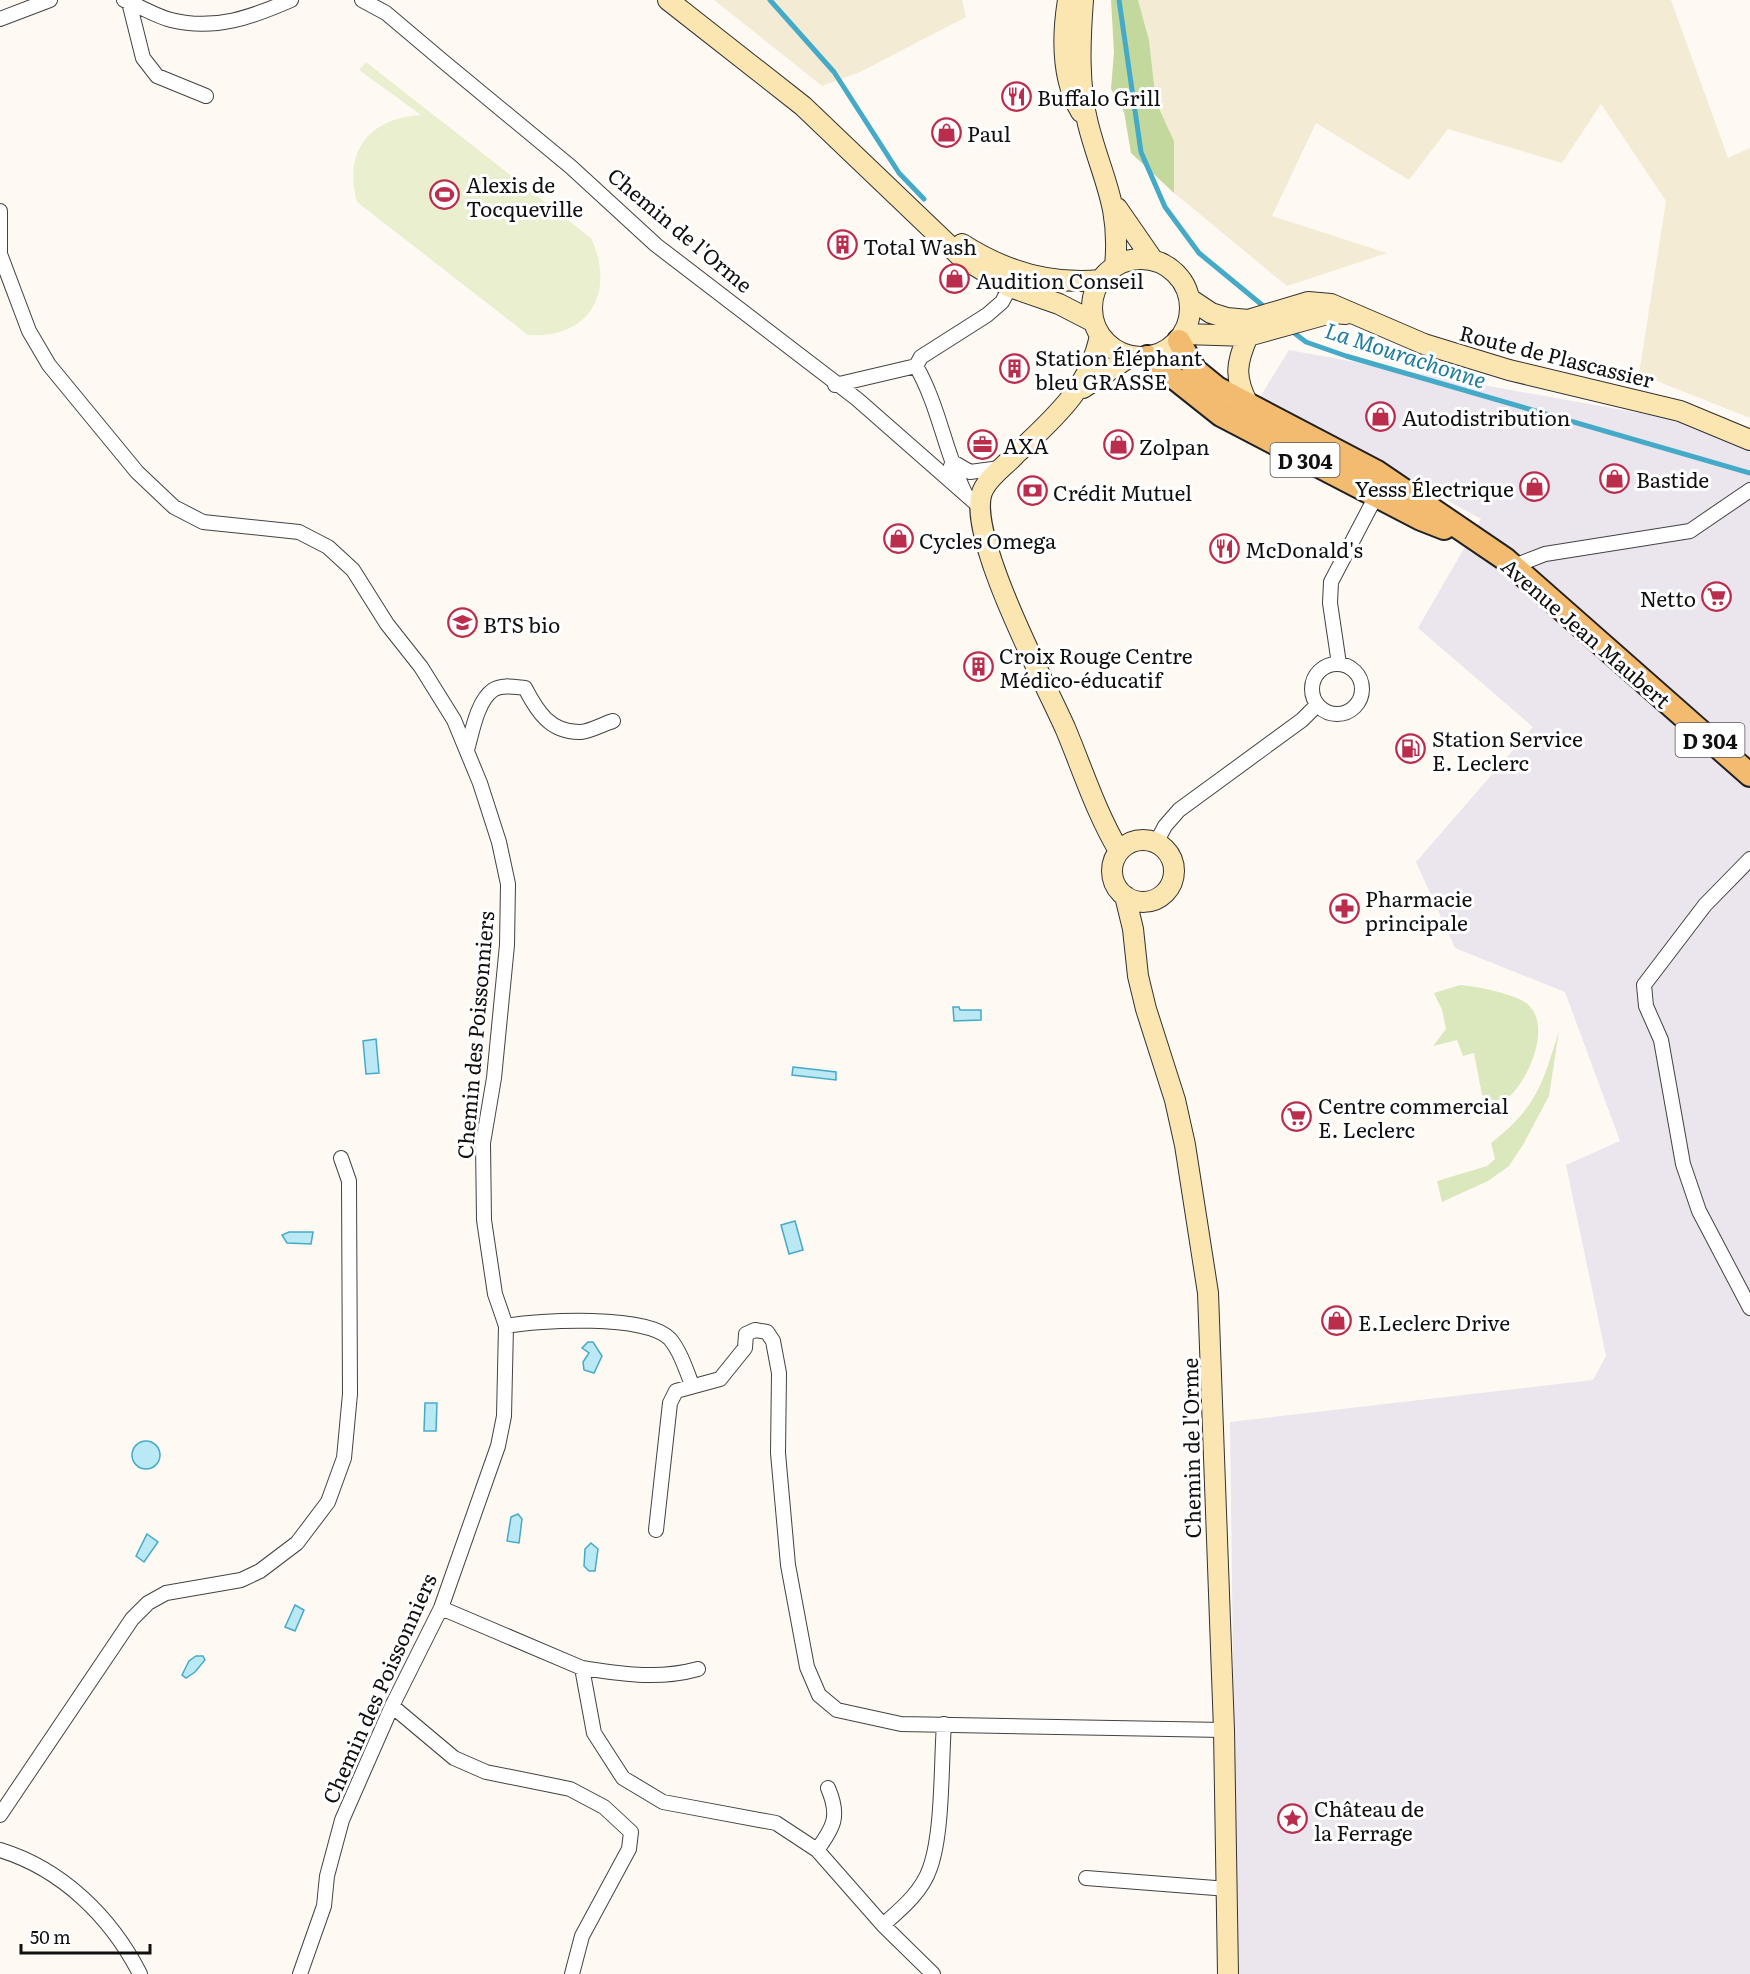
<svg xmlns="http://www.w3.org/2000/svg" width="1750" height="1974" viewBox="0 0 1750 1974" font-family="Literata,serif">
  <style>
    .industrial { fill: #ebe5ee }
    .farmland { fill: #f4ebd4 }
    .green { fill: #dbe8bd }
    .forest { fill: #c2d89d }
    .pitch { fill: #eaf0cf }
    .water { fill: #bae8f4; stroke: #44aac7; stroke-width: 1.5 }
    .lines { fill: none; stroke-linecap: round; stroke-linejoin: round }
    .stream { stroke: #44aac7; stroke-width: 5 }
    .street-casing { stroke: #434343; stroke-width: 16 }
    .secondary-casing { stroke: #323232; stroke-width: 22 }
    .primary-casing { stroke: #212121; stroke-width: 26 }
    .street { stroke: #fff; stroke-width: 14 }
    .secondary { stroke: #fbe6b2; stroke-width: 20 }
    .primary { stroke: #f2bb70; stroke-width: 22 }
    .labels { text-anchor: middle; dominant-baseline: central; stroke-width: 6; stroke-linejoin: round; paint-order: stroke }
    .shield { fill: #fff; stroke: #585858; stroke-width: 1.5 }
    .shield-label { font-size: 20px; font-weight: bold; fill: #101010 }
    .poi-label { font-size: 21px; fill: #101010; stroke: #fff; text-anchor: start }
    .street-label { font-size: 21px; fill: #101010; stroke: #fff }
    .water-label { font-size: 22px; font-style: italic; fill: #1e7c9d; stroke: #fff }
  </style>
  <rect width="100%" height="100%" fill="#fefaf3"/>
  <path class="industrial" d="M 1289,350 L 1750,433 L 1750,1974 L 1237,1974 L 1230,1422 L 1593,1380 L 1606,1356 L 1566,1165 L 1620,1141 L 1565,992 L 1455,948 L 1416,862 L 1533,727 L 1418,628 L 1481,519 L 1260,397 Z"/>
  <path class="farmland" d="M 714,0 L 962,0 L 966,17 L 860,72 L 822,86 Z
    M 1138,0 L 1671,0 L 1728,158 L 1750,148 L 1750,418 L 1639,374 L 1666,201 L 1601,104 L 1562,163 L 1448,129 L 1409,180 L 1316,123 L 1272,216 L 1387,253 L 1287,286 L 1174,193 L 1174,141 L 1156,102 L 1149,40 Z"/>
  <path class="green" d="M 1460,985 C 1476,986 1509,993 1523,1001 C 1554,1019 1531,1074 1513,1093 C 1509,1097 1502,1099 1496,1101 L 1482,1095 L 1474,1053 L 1463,1056 L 1457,1040 L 1433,1046 L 1446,1029 L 1442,1010 L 1434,993 Z
    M 1559,1031 L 1549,1096 L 1523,1145 L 1509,1166 L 1488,1181 L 1442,1202 L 1437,1181 L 1487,1166 L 1495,1159 L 1491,1143 C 1537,1107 1542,1085 1559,1031 Z"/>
  <path class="forest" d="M 1111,0 L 1138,0 L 1149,40 L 1156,102 L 1174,141 L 1174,193 L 1131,153 L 1124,112 L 1111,89 L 1114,52 Z"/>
  <path class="pitch" d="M 366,62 L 591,238 C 616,292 590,339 528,335 L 357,202 C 343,151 369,118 421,115 L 359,70 Z"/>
  <path class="water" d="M 953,1007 L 959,1007 L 960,1010 L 981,1010 L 981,1020 L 954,1021 Z
    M 376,1039 L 379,1073 L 366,1074 L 363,1041 Z
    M 793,1067 L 836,1072 L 836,1080 L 792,1075 Z
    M 795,1221 L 803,1250 L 789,1254 L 781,1225 Z
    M 289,1232 L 313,1232 L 311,1244 L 287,1243 L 282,1235 Z
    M 588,1342 L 593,1342 L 602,1356 L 594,1373 L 584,1370 L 583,1362 L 589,1353 L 582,1348 Z
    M 425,1403 L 437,1403 L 436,1431 L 424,1431 Z
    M132 1455a14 14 0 1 1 28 0a14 14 0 1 1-28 0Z
    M 518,1514 L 522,1519 L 519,1543 L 507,1541 L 511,1517 Z
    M 147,1534 L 158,1542 L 144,1562 L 136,1556 Z
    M 591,1543 L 598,1549 L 595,1571 L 589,1571 L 584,1566 L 585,1549 Z
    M 295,1605 L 304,1610 L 295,1631 L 285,1627 Z
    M 196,1656 L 203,1656 L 205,1660 L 195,1672 L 186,1678 L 182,1675 L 189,1661 Z"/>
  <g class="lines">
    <path class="stream" d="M 770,0 L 834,72 L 899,173 L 924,199
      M 1119,0 L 1141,152 L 1165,207 L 1199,253 L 1267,309
      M 1289,329 L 1306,342 L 1346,356 L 1750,473"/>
    <defs>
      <path id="street" d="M 124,0 C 140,6 155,16 171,20 C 215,31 252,17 291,0
        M 362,0 L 386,13 L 444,62 L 571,167 L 656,245 L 857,399 L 980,507
        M 129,2 L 143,58 L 157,76 L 206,96
        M 0,19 L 50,0
        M 0,211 L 0,252
        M 0,254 L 29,331 L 49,365 L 137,472 L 174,507 L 203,522 L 299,532 L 328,547 L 353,570 L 387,624 L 421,667 L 454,720 L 480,783 L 499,842 L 508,884 L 507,945 L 494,1078 L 483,1143 L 484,1220 L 495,1294 L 506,1326 L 504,1416 L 498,1446 L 441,1608 L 392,1706 L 342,1820 L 327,1876 L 324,1906 L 300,1974
        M 916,366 C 939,406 945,452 965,493
        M 835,385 L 916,366 L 921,357 L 987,315 L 1002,302 L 1010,287
        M 951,466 L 953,462 L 970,472 L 1000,468
        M 1514,566 L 1545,554 L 1690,531 L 1750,490
        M 1339,664 L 1330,603 L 1331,582 L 1376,496 L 1376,490
        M1312 689a25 25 0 1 1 50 0a25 25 0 1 1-50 0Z
        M 467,750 C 472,733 477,701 493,690 C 502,684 515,687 525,688 C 537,711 550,733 581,732 C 591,731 603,724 613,721
        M 1156,843 L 1165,826 L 1179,810 L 1302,720 L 1317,705
        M 1750,859 L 1705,905 L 1644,985 L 1646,1006 L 1661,1040 L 1683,1164 L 1699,1211 L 1750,1308
        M 506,1326 C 538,1320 648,1314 670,1339 C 680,1351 686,1369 692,1385
        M 656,1530 L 670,1403 L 676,1391 L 720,1379 L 745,1348 L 746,1334 L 755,1330 L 767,1332 L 773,1341 L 779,1373 L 778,1453 L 788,1565 L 807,1667 L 819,1695 L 837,1710 L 901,1724 L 1224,1730
        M 441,1608 L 582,1668 L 594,1733 L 623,1778 L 663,1802 L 776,1823 L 817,1850 L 883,1925 L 933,1974
        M 582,1668 C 623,1674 658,1680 698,1669
        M 392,1706 L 454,1758 L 486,1772 L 570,1789 L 604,1807 L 631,1832 L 629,1849 L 582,1936 L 572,1974
        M 0,1815 L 132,1619 L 148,1603 L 166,1593 L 241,1580 L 260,1571 L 297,1543 L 328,1502 L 344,1458 L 350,1394 L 349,1181 L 341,1158
        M 0,1850 C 62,1869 111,1917 140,1974
        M 817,1850 C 834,1827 840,1816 828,1788
        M 1086,1878 L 1228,1889
        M 883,1925 C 901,1909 922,1892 930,1868 C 943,1832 941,1764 944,1724"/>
      <path id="secondary" d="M 668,0 L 803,106 L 961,257 L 1010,287 L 1059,304 L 1094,322
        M 1068,0 C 1062,37 1061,78 1081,112
        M 1083,0 C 1080,40 1078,85 1088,124 C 1102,179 1121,205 1115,266
        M 1117,208 L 1153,260
        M 962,244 C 1004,271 1051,285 1101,280
        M1092 308a49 49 0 1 1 98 0a49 49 0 1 1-98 0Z
        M 1190,299 L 1211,313 L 1227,318 L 1248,320 L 1308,302 L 1331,304 L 1424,344 L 1509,370 L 1680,411 L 1750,440
        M 1184,334 L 1248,336 L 1331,313 L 1346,314
        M 1100,335 C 1090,388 1053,419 1015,455 C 1005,466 991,475 984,488 C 961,527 1047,686 1066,730 C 1083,771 1096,812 1119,851
        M 1248,336 C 1236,363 1234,377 1248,404
        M 1083,388 L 1131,356
        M1112 871a31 31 0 1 1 62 0a31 31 0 1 1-62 0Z
        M 1125,896 L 1133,929 L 1138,976 L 1146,1009 L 1175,1100 L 1185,1145 L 1208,1293 L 1224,1730 L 1228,1974"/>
      <path id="primary" d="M 1179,341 L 1195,370 L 1217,388 L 1377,472 L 1505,559 L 1750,775
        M 1148,357 L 1221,415 L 1421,519 L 1444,528"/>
    </defs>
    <use href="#street" class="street-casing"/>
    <use href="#secondary" class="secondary-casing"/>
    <use href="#primary" class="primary-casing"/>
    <use href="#street" class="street"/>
    <use href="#secondary" class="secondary"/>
    <use href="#primary" class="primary"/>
  </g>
  <defs>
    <symbol id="restaurant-ring" viewBox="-11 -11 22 22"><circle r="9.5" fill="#fff" stroke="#ba2d4d" stroke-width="1.5"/><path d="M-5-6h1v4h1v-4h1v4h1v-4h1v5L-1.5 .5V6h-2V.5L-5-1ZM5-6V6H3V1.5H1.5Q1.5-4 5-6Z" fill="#ba2d4d"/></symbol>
    <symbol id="shop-ring" viewBox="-11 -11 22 22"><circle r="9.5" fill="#fff" stroke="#ba2d4d" stroke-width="1.5"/><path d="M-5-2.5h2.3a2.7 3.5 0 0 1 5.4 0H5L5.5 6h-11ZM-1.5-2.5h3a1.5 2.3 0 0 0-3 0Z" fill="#ba2d4d"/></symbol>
    <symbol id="stadium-ring" viewBox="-11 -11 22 22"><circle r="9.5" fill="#fff" stroke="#ba2d4d" stroke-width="1.5"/><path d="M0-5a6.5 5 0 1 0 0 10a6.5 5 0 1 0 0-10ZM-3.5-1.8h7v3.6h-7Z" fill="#ba2d4d"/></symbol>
    <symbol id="building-ring" viewBox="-11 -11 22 22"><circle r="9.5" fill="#fff" stroke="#ba2d4d" stroke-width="1.5"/><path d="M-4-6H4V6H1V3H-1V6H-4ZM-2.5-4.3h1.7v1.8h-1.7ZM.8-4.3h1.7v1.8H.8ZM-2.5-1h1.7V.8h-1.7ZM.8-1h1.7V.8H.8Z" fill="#ba2d4d"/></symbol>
    <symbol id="office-ring" viewBox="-11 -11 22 22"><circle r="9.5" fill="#fff" stroke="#ba2d4d" stroke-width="1.5"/><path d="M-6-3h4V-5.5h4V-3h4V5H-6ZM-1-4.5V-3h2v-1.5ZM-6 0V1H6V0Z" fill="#ba2d4d"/></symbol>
    <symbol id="bank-ring" viewBox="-11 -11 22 22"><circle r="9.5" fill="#fff" stroke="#ba2d4d" stroke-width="1.5"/><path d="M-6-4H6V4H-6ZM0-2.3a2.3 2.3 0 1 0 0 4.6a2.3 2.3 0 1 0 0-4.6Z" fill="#ba2d4d"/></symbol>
    <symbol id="supermarket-ring" viewBox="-11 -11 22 22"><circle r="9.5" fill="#fff" stroke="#ba2d4d" stroke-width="1.5"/><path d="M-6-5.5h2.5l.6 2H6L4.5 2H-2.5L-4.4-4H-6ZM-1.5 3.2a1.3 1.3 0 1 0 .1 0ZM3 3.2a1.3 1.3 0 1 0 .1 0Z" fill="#ba2d4d"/></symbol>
    <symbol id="school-ring" viewBox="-11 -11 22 22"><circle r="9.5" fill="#fff" stroke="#ba2d4d" stroke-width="1.5"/><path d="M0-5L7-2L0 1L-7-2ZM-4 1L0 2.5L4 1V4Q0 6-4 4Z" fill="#ba2d4d"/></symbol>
    <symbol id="fuel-ring" viewBox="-11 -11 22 22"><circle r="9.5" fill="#fff" stroke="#ba2d4d" stroke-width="1.5"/><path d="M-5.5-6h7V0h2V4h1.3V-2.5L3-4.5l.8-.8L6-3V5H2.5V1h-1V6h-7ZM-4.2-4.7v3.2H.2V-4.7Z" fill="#ba2d4d"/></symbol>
    <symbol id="pharmacy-ring" viewBox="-11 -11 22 22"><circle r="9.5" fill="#fff" stroke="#ba2d4d" stroke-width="1.5"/><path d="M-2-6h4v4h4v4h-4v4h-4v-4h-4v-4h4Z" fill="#ba2d4d"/></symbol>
    <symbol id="sight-ring" viewBox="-11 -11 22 22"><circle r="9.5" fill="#fff" stroke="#ba2d4d" stroke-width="1.5"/><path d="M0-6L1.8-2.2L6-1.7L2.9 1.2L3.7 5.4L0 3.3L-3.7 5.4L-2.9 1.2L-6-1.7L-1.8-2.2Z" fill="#ba2d4d"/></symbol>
  </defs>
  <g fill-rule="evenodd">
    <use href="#restaurant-ring" x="1000" y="80" width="33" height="33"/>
    <use href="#shop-ring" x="930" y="116" width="33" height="33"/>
    <use href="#stadium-ring" x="428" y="178" width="33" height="33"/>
    <use href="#building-ring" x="826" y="228" width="33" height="33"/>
    <use href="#shop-ring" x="938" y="262" width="33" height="33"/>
    <use href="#building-ring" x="998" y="352" width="33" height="33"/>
    <use href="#shop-ring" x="1364" y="400" width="33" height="33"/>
    <use href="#office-ring" x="966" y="428" width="33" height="33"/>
    <use href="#shop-ring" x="1102" y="428" width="33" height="33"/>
    <use href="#shop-ring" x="1598" y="462" width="33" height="33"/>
    <use href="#shop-ring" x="1518" y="470" width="33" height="33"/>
    <use href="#bank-ring" x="1016" y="474" width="33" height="33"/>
    <use href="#shop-ring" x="882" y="522" width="33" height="33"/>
    <use href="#restaurant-ring" x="1208" y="532" width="33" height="33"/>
    <use href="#supermarket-ring" x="1700" y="580" width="33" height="33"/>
    <use href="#school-ring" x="446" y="606" width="33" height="33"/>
    <use href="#building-ring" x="962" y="650" width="33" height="33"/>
    <use href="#fuel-ring" x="1394" y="732" width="33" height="33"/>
    <use href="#pharmacy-ring" x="1328" y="892" width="33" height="33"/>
    <use href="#supermarket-ring" x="1280" y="1100" width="33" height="33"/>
    <use href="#shop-ring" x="1320" y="1304" width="33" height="33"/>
    <use href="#sight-ring" x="1276" y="1802" width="33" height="33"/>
  </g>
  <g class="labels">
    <g class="shield">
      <rect x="1270.5" y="443" width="69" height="34" rx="4.5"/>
      <rect x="1675.5" y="723" width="69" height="34" rx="4.5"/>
    </g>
    <g class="shield-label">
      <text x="1305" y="460">D 304</text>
      <text x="1710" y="740">D 304</text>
    </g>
    <g class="poi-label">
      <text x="1037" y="96">Buffalo Grill</text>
      <text x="967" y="132">Paul</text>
      <text x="466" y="183">Alexis de<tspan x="466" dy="24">Tocqueville</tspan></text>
      <text x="863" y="245">Total Wash</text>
      <text x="976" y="279">Audition Conseil</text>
      <text x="1035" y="356">Station Éléphant<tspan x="1035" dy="24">bleu GRASSE</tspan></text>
      <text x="1402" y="416">Autodistribution</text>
      <text x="1003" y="444">AXA</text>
      <text x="1139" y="445">Zolpan</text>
      <text x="1636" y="478">Bastide</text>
      <text x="1514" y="487" text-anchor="end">Yesss Électrique</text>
      <text x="1053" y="491">Crédit Mutuel</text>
      <text x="919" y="539">Cycles Omega</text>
      <text x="1245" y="548">McDonald's</text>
      <text x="1696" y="597" text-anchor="end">Netto</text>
      <text x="483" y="623">BTS bio</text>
      <text x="999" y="654">Croix Rouge Centre<tspan x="999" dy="24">Médico-éducatif</tspan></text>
      <text x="1432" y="737">Station Service<tspan x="1432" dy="24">E. Leclerc</tspan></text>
      <text x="1365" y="897">Pharmacie<tspan x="1365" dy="24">principale</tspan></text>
      <text x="1318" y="1104">Centre commercial<tspan x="1318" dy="24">E. Leclerc</tspan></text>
      <text x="1358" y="1321">E.Leclerc Drive</text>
      <text x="1314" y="1807">Château de<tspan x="1314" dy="24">la Ferrage</tspan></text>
    </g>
    <g class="street-label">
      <text transform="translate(681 229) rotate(40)">Chemin de l'Orme</text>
      <text transform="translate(1557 355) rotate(14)">Route de Plascassier</text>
      <text transform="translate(1587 632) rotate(41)">Avenue Jean Maubert</text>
      <text transform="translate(474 1035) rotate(-85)">Chemin des Poissonniers</text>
      <text transform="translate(1190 1448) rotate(-91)">Chemin de l'Orme</text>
      <text transform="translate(378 1688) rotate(-66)">Chemin des Poissonniers</text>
    </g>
    <g class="water-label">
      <text transform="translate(1406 354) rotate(18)">La Mourachonne</text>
    </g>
  </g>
  <path d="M21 1944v9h129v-9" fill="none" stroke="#101010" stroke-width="3"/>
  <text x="30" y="1944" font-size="18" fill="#101010" stroke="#ffffff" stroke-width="4.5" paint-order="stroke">50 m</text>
</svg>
